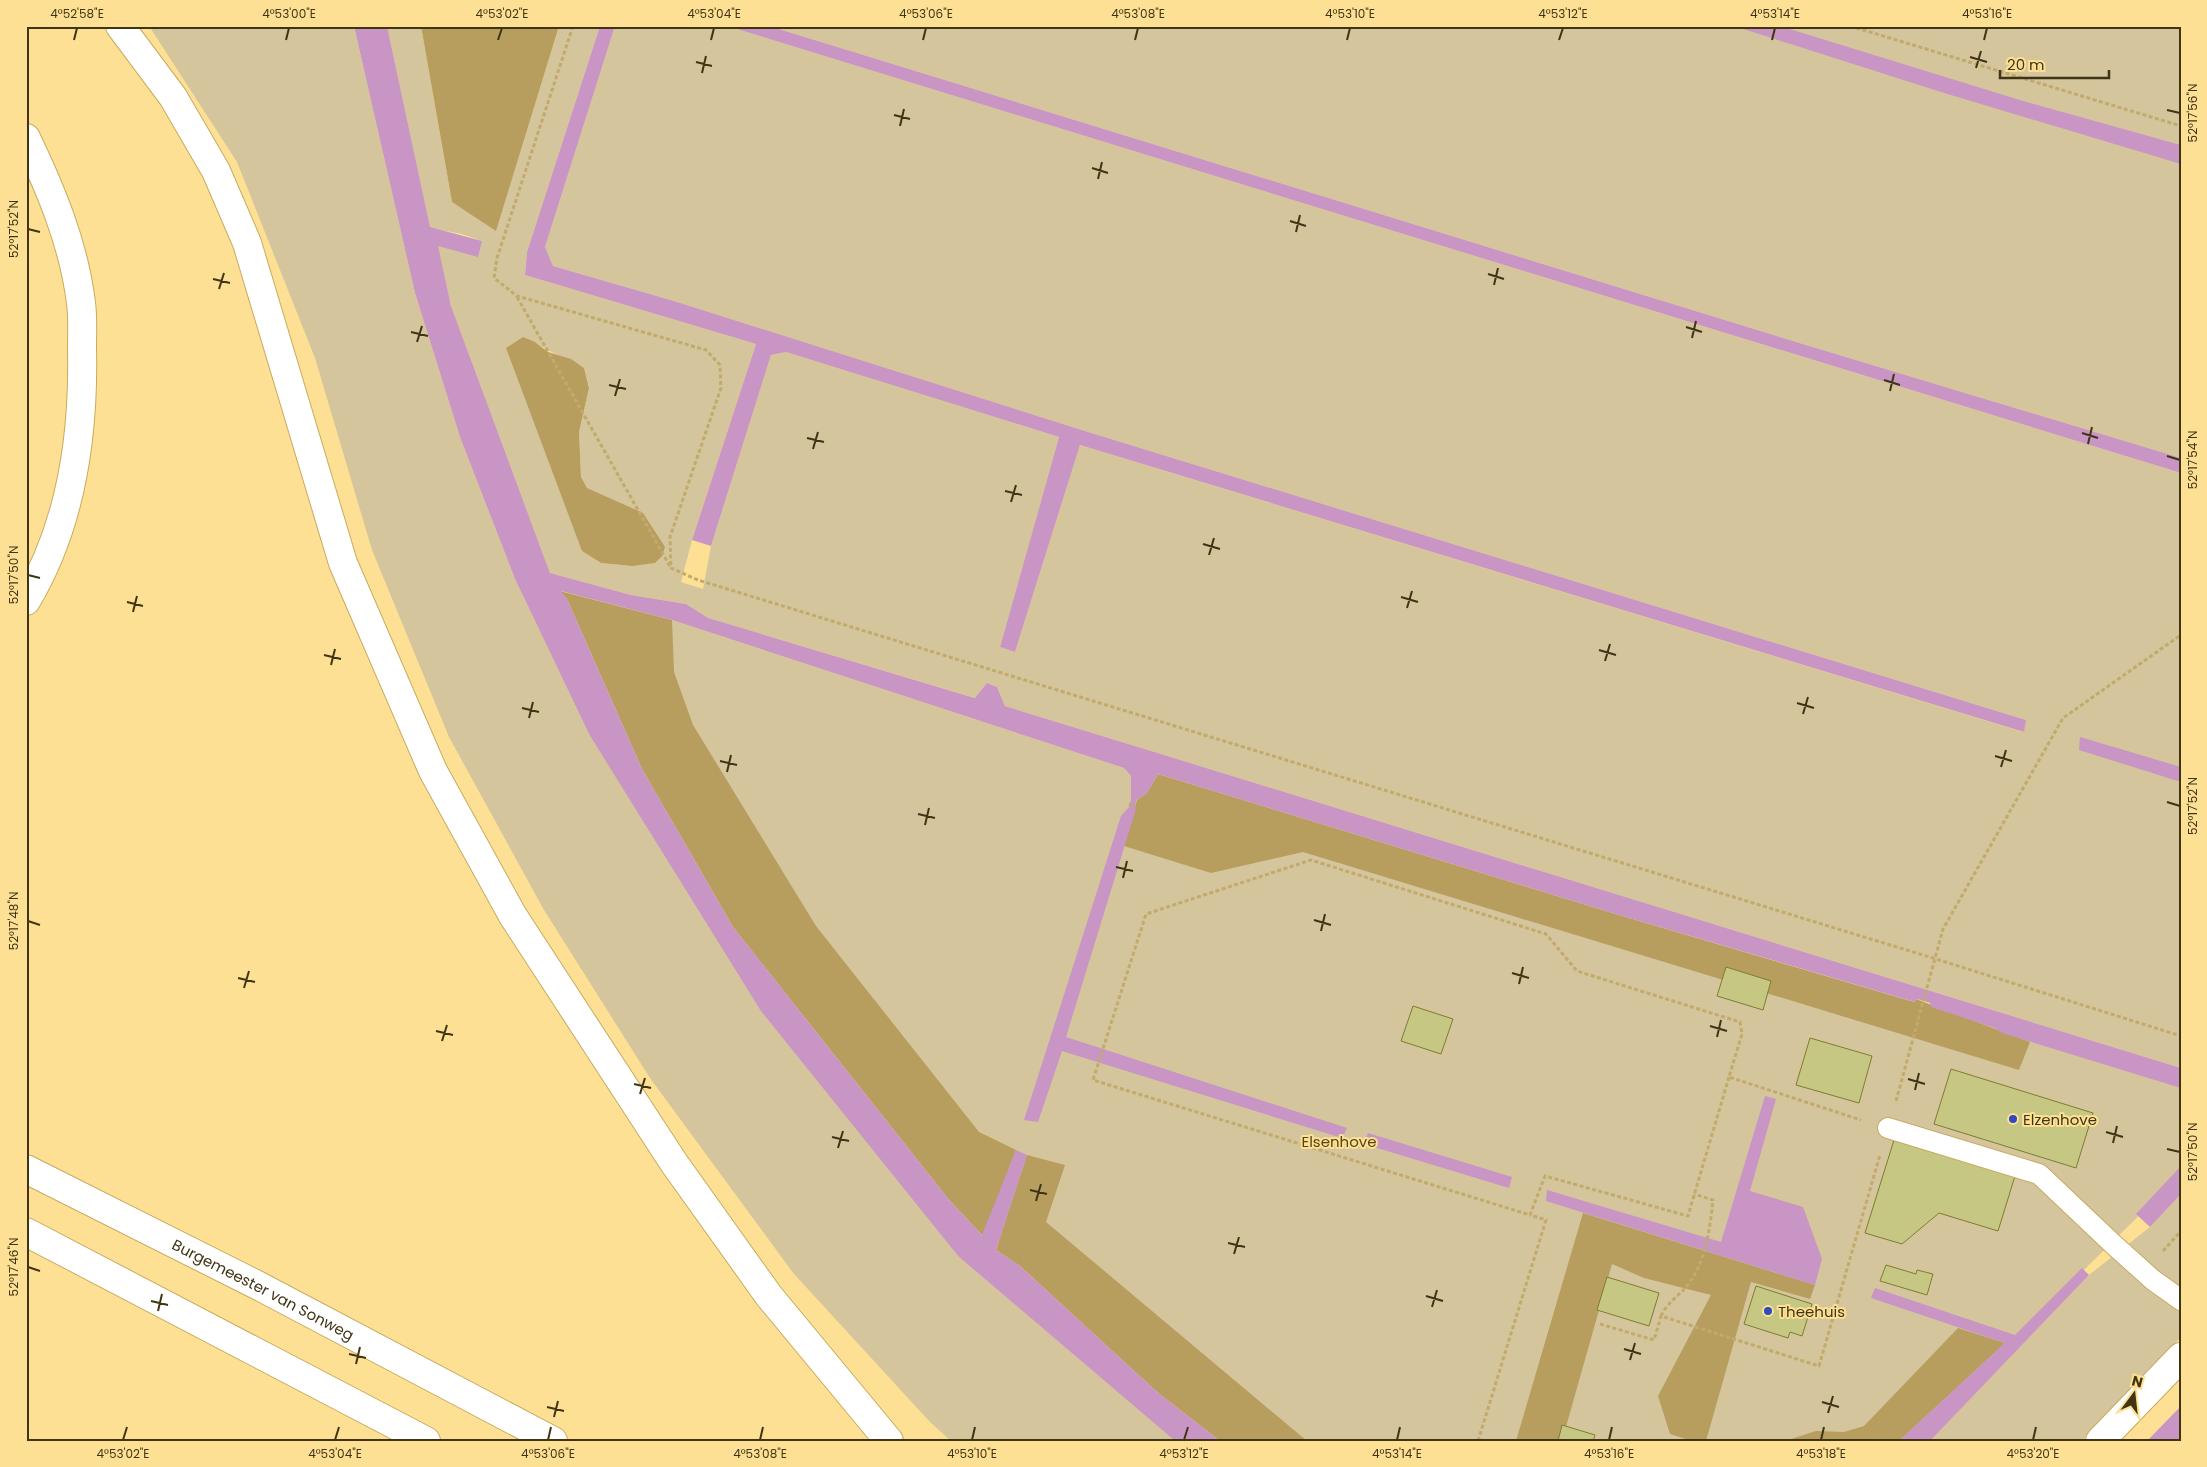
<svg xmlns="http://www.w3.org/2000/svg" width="2207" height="1467" viewBox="0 0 2207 1467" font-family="Poppins,sans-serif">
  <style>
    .green { fill: #d4c59d; fill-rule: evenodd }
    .forest { fill: #b79e5e }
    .water { fill: #c895c4 }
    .building { fill: #c7c784; stroke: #7d7d2e }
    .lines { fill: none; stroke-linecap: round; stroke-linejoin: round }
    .service-casing { stroke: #c7ab60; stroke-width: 22 }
    .minor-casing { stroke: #c7ab60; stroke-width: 30 }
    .motorway-casing { stroke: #c7ab60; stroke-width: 30 }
    .path { stroke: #c2aa6b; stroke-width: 3; stroke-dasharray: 4 2.5; stroke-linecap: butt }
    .service { stroke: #fff; stroke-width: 20 }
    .minor { stroke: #fff; stroke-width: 28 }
    .motorway { stroke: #fff; stroke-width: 28 }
    .ticks { fill: none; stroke: #3f3414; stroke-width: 2 }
    .poi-dot { fill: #324abb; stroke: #fee094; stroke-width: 2 }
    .labels { text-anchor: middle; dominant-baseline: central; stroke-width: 4; stroke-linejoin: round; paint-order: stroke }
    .poi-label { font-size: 15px; fill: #3f3414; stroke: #fee094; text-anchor: start }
    .park-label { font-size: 15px; fill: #564412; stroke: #fee094 }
    .street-label { font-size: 15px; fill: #3f3414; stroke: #fee094 }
    .neatline { fill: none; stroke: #3f3414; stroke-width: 2 }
    .ticks-label { font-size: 12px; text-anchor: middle; fill: #3f3414 }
  </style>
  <rect width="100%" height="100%" fill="#fee094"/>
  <path class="green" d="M 149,26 L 354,26 L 415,293 L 460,437 L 515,579 L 589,734 L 959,1257 L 1175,1441 L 951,1441 L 930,1422 L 794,1274 L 650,1078 L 544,910 L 449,737 L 372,550 L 315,358 L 237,162 Z
    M 387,26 L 421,26 L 452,202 L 496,230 L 559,26 L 600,26 L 527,252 L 525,275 L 756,344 L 692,540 L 681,582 L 703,589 L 711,546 L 771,355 L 786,352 L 1059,437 L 1000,647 L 1015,652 L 1080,445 L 2023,732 L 2026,720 L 1085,431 L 674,301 L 553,266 L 545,247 L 615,26 L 727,26 L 2181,473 L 2181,1068 L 1005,706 L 997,687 L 987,683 L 976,698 L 707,618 L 686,604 L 631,595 L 550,573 L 451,306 L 437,246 L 482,241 L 462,234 L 430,228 ZM 535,342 C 550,354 568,357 584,368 L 589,387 L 579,432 L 581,477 L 587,488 L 610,500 L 632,566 L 601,563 L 582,551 Z
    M 769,26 L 2181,26 L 2181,145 L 2035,105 L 2181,155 L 2181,458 L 1806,345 Z
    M 672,620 L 1124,768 L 1131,776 L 1915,1002 L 2181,1084 L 2181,1174 L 1911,1441 L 1238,1441 L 981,1226 L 626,718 L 672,630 Z
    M 2181,1194 L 2181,1337 L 2082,1441 L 1930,1441 L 2089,1275 L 2150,1227 Z"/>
  <path class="forest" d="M 421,26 L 559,26 L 496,231 L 452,202 Z
    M 523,337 L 535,342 L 548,352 L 571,359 L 584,368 L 589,388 L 579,432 L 581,477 L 587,488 L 643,513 L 665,547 L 662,556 L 655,563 L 632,566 L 601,563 L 582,551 L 506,348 Z
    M 560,591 L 672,620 L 674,672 L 693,725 L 816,926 L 979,1132 L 1016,1150 L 983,1236 L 950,1201 L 733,927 L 642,769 L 567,599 Z
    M 1158,774 L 1619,915 L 1914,1002 L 1916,999 L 2030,1042 L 2019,1070 L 1303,852 L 1211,873 L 1124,846 L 1137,800 L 1147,793 Z
    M 1027,1155 L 1065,1165 L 1046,1222 L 1307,1441 L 1220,1441 L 1157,1392 L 1020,1266 L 996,1250 Z
    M 1583,1213 L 1815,1285 L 1810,1299 L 1751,1282 L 1706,1441 L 1692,1441 L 1670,1434 L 1658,1396 L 1711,1295 L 1644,1278 L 1612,1264 L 1562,1441 L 1516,1441 Z
    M 1958,1328 L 2005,1343 L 1899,1441 L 1785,1441 L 1816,1431 L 1844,1432 L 1864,1426 Z"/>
  <path class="water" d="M 354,26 L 387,26 L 430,227 L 482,241 L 478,257 L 438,246 L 451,306 L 550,573 L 631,595 L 686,604 L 708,618 L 975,698 L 987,683 L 997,687 L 1005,706 L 2181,1068 L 2181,1088 L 2002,1033 L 1995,1028 L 1931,1007 L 1930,1003 L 1917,999 L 1915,1002 L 1619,915 L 1158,774 L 1147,793 L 1136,800 L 1135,812 L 1066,1037 L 1347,1128 L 1342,1138 L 1062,1051 L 1038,1122 L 1024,1120 L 1121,816 L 1129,807 L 1131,800 L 1131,776 L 1124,768 L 672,620 L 561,591 L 567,599 L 642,769 L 733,927 L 950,1201 L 982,1235 L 1016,1150 L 1027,1155 L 996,1250 L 1020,1266 L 1157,1392 L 1220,1441 L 1175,1441 L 959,1257 L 761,1011 L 589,734 L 515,579 L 460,437 L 415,293 Z
    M 600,26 L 615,26 L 545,247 L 553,266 L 674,301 L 1085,431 L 2026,720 L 2024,732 L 1080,445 L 1015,652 L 1000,647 L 1059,437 L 786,352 L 771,355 L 711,546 L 692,540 L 756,344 L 525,275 L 527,252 Z
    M 727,26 L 769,26 L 1806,345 L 2181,458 L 2181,473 Z
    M 1734,26 L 1780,26 L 2023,101 L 2181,145 L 2181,164 L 1941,92 Z
    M 2080,737 L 2181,767 L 2181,782 L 2079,750 Z
    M 1765,1096 L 1776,1099 L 1750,1191 L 1803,1207 L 1822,1259 L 1815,1285 L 1546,1201 L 1547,1190 L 1721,1242 Z
    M 1368,1133 L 1512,1177 L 1509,1188 L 1364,1144 Z
    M 2181,1166 L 2181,1194 L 2150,1227 L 2136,1214 Z
    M 2082,1268 L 2089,1275 L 1930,1441 L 1899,1441 L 2005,1343 L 1871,1298 L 1875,1288 L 2015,1335 Z
    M 2181,1406 L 2181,1441 L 2147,1441 Z"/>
  <path class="building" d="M 1726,967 L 1771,981 L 1763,1010 L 1717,996 Z
    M 1413,1006 L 1453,1019 L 1441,1054 L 1401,1041 Z
    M 1810,1038 L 1872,1056 L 1859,1103 L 1796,1085 Z
    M 1951,1069 L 2093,1113 L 2076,1168 L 1934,1124 Z
    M 1894,1140 L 2015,1176 L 1998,1231 L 1939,1213 L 1902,1244 L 1865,1233 Z
    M 1886,1265 L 1916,1274 L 1917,1270 L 1933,1274 L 1927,1295 L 1880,1281 Z
    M 1607,1277 L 1659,1293 L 1649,1326 L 1597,1310 Z
    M 1756,1286 L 1812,1304 L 1802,1336 L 1790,1332 L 1788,1338 L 1744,1324 Z
    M 1562,1425 L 1595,1435 L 1593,1441 L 1558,1441 Z"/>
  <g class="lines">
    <defs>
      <path id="service" d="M 1888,1128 L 2039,1174 L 2114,1245 L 2153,1280 L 2181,1300"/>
      <path id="minor" d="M 2100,1441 L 2181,1357"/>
      <g id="motorway">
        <path d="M 120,26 L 173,97 L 216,171 L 247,243 L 343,563 L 433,771 L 513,916 L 674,1163 L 769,1296 L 889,1441"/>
        <path d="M 26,138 C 51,190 74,245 81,303 C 83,318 82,334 82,349 C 84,435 71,526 26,601"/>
        <path id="s1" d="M 26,1169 L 257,1285 L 553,1441"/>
        <path d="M 26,1232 L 426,1441"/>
      </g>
    </defs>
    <use href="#service" class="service-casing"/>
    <use href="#minor" class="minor-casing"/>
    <use href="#motorway" class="motorway-casing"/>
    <path class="path" d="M 573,26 L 497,258 L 494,278 L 517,296 L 706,350 L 720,365 L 721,388 L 670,537 L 671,568 L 698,580 L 1936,959 L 2181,1036
      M 1850,26 L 2181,126
      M 517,297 L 671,568
      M 1129,804 L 1136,806
      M 1729,1077 L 1688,1216 L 1545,1176 L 1530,1215 L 1093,1080 L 1146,914 L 1311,860 L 1546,934 L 1577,971 L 1740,1022 L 1742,1034 L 1729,1077 L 1861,1120
      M 1896,1101 L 1943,929 L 2063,718 L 2181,635
      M 2163,1251 L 2181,1231
      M 1661,1316 C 1668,1301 1680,1296 1689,1283 C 1706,1261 1710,1227 1713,1200 L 1694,1194
      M 1600,1324 L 1654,1340 L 1661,1316 L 1819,1366 L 1880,1155
      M 1478,1441 L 1546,1220 L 1530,1215"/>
    <use href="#service" class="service"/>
    <use href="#minor" class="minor"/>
    <use href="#motorway" class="motorway"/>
  </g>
  <path class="ticks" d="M 74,40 L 77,28M 286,40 L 289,28M 498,40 L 502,28M 711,40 L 714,28M 923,40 L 926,28M 1135,40 L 1138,28M 1347,40 L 1350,28M 1559,40 L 1563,28M 1772,40 L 1775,28M 1984,40 L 1987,28M 1970,57 L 1987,62M 696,62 L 712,66M 1976,68 L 1981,51M 702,73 L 706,56M 2167,110 L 2180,113M 894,115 L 910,119M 900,126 L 904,109M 1092,168 L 1108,173M 1098,179 L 1102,162M 1290,221 L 1306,226M 28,229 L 40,232M 1296,232 L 1300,215M 1488,274 L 1504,279M 213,279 L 230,283M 1494,285 L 1498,268M 219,289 L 224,273M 1686,327 L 1702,332M 411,332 L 428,336M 1692,338 L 1696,321M 417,342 L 422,326M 1884,380 L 1900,385M 609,385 L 626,389M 1890,391 L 1894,374M 615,396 L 620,379M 2082,433 L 2098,438M 807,438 L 824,442M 2088,444 L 2092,427M 813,449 L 818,432M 2167,456 L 2180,460M 1005,491 L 1022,495M 1011,502 L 1016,485M 1203,544 L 1220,549M 1209,555 L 1214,538M 28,575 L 40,578M 1401,597 L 1418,602M 127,602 L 143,606M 1407,608 L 1412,591M 133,612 L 137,596M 1599,650 L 1616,655M 324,655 L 341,659M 1605,661 L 1610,644M 331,665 L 335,649M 1797,703 L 1814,708M 522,708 L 539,712M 1803,714 L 1808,697M 529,718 L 533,702M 1995,756 L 2012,761M 720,761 L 737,765M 2001,767 L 2006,750M 727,772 L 731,755M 2167,802 L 2180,806M 918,814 L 935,818M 925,825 L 929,808M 1116,867 L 1133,871M 1123,878 L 1127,861M 1314,920 L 1331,925M 28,921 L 40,925M 1321,931 L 1325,914M 1512,973 L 1529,978M 238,978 L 255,982M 1519,984 L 1523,967M 244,988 L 249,971M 1710,1026 L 1727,1031M 436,1031 L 453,1035M 1717,1037 L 1721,1020M 442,1041 L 447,1025M 1908,1079 L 1925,1084M 634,1084 L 651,1088M 1915,1090 L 1919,1073M 640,1094 L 645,1078M 2106,1132 L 2123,1137M 832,1137 L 849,1141M 2113,1143 L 2117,1126M 838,1148 L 843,1131M 2167,1149 L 2180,1152M 1030,1190 L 1047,1194M 1036,1201 L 1041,1184M 1228,1243 L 1245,1247M 1234,1254 L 1239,1237M 28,1267 L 40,1271M 1426,1296 L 1443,1301M 151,1301 L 168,1305M 1432,1307 L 1437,1290M 158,1311 L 162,1294M 1624,1349 L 1641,1354M 349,1354 L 366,1358M 1630,1360 L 1635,1343M 356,1364 L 360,1347M 1822,1402 L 1839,1407M 547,1407 L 564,1411M 1828,1413 L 1833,1396M 554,1417 L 558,1401M 123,1440 L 127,1427M 335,1440 L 339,1427M 548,1440 L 551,1427M 760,1440 L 763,1427M 972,1440 L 975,1427M 1184,1440 L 1188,1427M 1397,1440 L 1400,1427M 1609,1440 L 1612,1427M 1821,1440 L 1824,1427M 2033,1440 L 2036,1427"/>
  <g class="poi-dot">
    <circle cx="2013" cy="1119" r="5"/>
    <circle cx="1768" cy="1311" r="5"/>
  </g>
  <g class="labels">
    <g class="poi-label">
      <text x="2023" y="1119">Elzenhove</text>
      <text x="1778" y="1311">Theehuis</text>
    </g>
    <g class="park-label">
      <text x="1339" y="1141">Elsenhove</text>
    </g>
    <g class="street-label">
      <text stroke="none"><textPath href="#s1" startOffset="266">Burgemeester van Sonweg</textPath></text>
    </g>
  </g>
  <rect width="2207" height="1467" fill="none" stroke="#fee094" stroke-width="55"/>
  <g transform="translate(2134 1394) rotate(15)" stroke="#fee094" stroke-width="4" paint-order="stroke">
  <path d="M0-4L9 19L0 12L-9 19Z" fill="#3f3414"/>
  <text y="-8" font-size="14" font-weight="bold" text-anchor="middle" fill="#3f3414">N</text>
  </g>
  <path d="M2000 70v8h109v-8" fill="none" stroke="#3f3414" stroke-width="2.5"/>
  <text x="2007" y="70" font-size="15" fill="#3f3414" stroke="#fee094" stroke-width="4" paint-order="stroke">20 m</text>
  <rect x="28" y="28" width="2152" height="1412" class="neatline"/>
  <g class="ticks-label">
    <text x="77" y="18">4°52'58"E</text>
    <text x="289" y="18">4°53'00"E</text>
    <text x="502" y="18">4°53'02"E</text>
    <text x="714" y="18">4°53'04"E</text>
    <text x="926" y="18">4°53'06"E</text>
    <text x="1138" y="18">4°53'08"E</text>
    <text x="1350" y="18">4°53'10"E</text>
    <text x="1563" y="18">4°53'12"E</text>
    <text x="1775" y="18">4°53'14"E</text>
    <text x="1987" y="18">4°53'16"E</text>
    <text transform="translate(2193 113) rotate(-90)" y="4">52°17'56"N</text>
    <text transform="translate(14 229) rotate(-90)" y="4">52°17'52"N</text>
    <text transform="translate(2193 460) rotate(-90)" y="4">52°17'54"N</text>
    <text transform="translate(14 575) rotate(-90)" y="4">52°17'50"N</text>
    <text transform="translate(2193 806) rotate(-90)" y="4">52°17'52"N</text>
    <text transform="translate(14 921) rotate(-90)" y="4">52°17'48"N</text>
    <text transform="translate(2193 1152) rotate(-90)" y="4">52°17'50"N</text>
    <text transform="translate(14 1267) rotate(-90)" y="4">52°17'46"N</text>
    <text x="123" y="1458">4°53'02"E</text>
    <text x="335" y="1458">4°53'04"E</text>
    <text x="548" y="1458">4°53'06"E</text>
    <text x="760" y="1458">4°53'08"E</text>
    <text x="972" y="1458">4°53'10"E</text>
    <text x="1184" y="1458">4°53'12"E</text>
    <text x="1397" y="1458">4°53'14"E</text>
    <text x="1609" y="1458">4°53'16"E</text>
    <text x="1821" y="1458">4°53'18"E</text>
    <text x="2033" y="1458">4°53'20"E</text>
  </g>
</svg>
